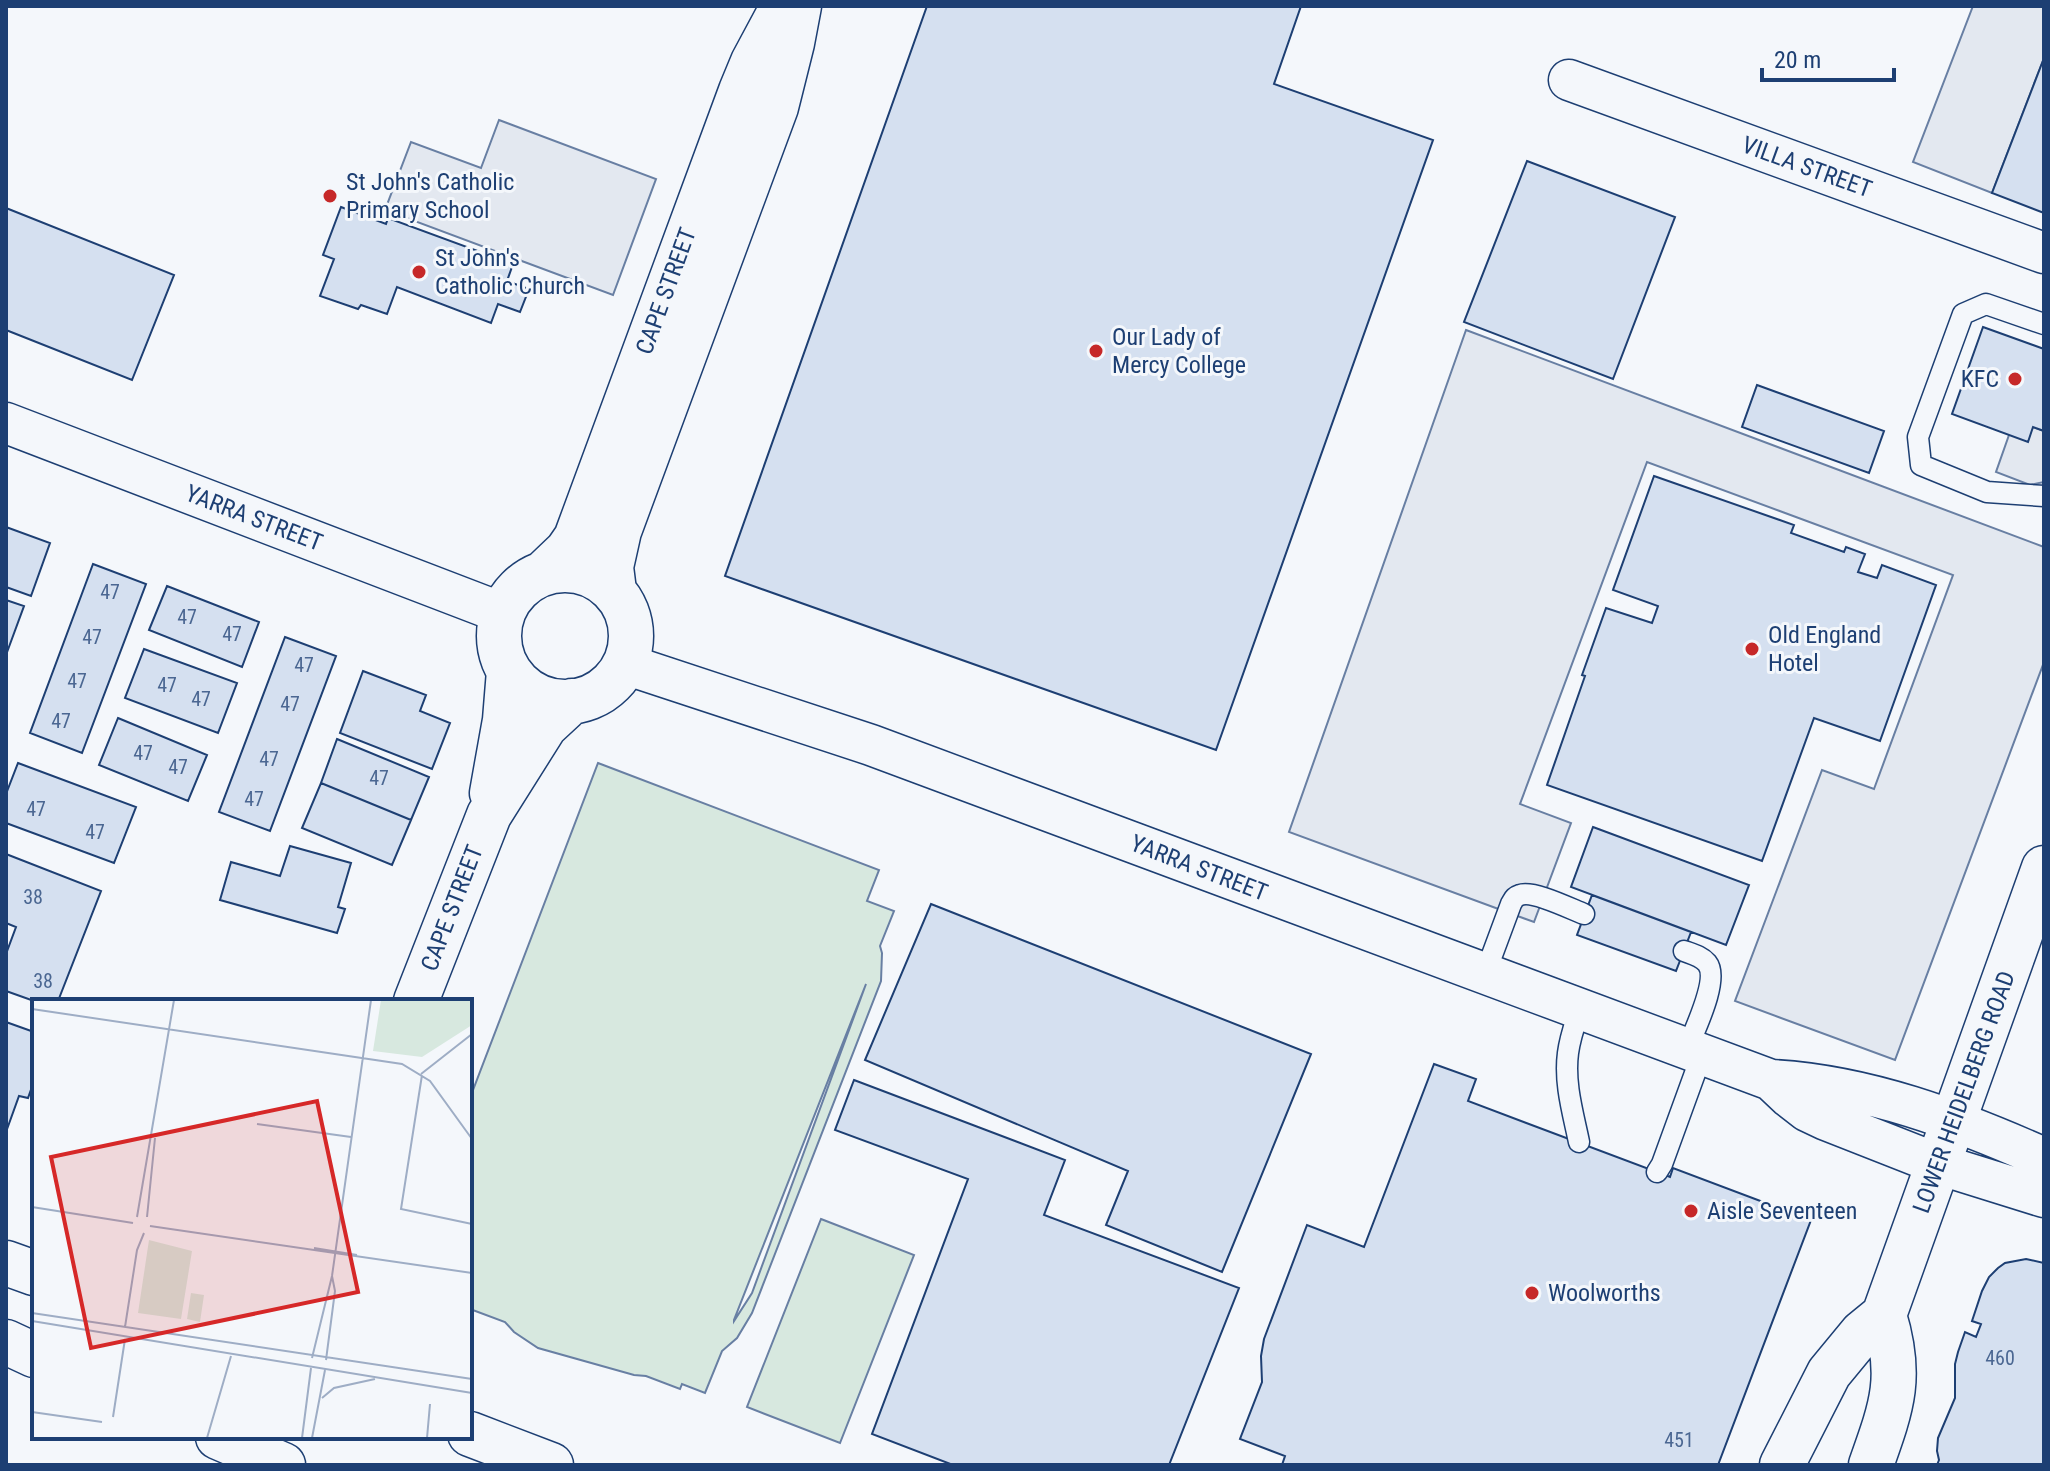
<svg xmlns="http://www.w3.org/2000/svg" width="2050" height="1471" viewBox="0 0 2050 1471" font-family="'Roboto Condensed',sans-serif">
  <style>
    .green { fill: #d7e8df; stroke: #687fa3; stroke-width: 2; fill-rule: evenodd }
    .parking { fill: #e3e8f0; stroke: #687fa3; stroke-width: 2 }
    .building { fill: #d5e0f0; stroke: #1d3f73; stroke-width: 2 }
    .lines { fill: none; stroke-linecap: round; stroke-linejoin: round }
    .service-casing { stroke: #1d3f73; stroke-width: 23 }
    .minor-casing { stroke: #1d3f73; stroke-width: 43 }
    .tertiary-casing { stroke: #1d3f73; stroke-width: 47 }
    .trunk-casing { stroke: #1d3f73; stroke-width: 47 }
    .service { stroke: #f4f7fb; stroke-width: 20 }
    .minor { stroke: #f4f7fb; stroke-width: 40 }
    .tertiary { stroke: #f4f7fb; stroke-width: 44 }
    .trunk { stroke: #f4f7fb; stroke-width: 44 }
    .poi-dot { fill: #c62828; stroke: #f4f7fb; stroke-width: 3 }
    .labels { text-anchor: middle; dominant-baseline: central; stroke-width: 6; stroke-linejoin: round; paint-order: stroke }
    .number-label { font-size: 20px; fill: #4b6792 }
    .street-label { font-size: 24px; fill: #1d3f73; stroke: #f4f7fb }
    .poi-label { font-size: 24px; fill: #1d3f73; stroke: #f4f7fb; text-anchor: start }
    .inset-road { fill: none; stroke: #9eadc5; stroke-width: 2 }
    .view { fill: #d62828; fill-opacity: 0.15; stroke: #d62828; stroke-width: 4 }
    .inset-edge { fill: none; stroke: #1d3f73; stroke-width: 4 }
  </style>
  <rect width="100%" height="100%" fill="#f4f7fb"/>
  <path class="green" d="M 598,763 L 879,870 L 867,901 L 894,911 L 880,946 L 882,953 L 881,981 L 752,1313 L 737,1338 L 722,1351 L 705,1393 L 682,1384 L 680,1389 L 646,1376 L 634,1375 L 538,1348 L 514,1332 L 505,1322 L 470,1309 L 470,1098 ZM 866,984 L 752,1293 L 734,1321 L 734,1320 Z
    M 821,1219 L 914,1255 L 840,1443 L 747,1407 Z"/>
  <path class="parking" d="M 1973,6 L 2044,6 L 2044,58 L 1992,193 L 1913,162 Z
    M 499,120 L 656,179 L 613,295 L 385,210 L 411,142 L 481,168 Z
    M 1466,330 L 2044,547 L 2044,662 L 1895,1060 L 1735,1001 L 1822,770 L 1874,789 L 1953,575 L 1647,462 L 1520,804 L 1571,823 L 1534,922 L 1289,832 Z
    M 2033,427 L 2044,431 L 2044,482 L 2030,485 L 1996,472 L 2009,435 Z"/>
  <path class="building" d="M 927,6 L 1301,6 L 1274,84 L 1433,140 L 1216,750 L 725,576 Z
    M 2044,58 L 2044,213 L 1992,193 Z
    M 1527,161 L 1675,217 L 1613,379 L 1464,322 Z
    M 341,207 L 386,224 L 388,218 L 513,264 L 507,281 L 529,289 L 520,312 L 498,304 L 491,323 L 397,287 L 387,314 L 361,305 L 358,309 L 320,296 L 334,259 L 323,255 Z
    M 6,208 L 174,275 L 132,380 L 6,330 Z
    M 1983,327 L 2044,349 L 2044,431 L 2033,427 L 2028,442 L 1952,414 Z
    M 1757,385 L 1884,431 L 1869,473 L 1742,427 Z
    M 1654,476 L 1794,525 L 1791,533 L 1844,552 L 1846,547 L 1865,554 L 1858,572 L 1877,578 L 1882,565 L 1936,585 L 1880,741 L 1814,718 L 1762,861 L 1547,785 L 1585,676 L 1582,675 L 1606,608 L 1652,623 L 1658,606 L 1613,590 Z
    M 6,527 L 50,543 L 31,596 L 6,587 Z
    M 93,564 L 146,584 L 82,753 L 30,733 Z
    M 167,586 L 259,622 L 242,667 L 149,630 Z
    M 6,600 L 24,606 L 6,655 Z
    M 285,637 L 336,656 L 270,831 L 219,812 Z
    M 144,649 L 237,683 L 218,733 L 125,698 Z
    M 363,671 L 426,695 L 420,711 L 450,723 L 432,769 L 340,733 Z
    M 118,718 L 207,755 L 188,801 L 99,765 Z
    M 337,739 L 429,777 L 411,820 L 321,783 Z
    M 18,763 L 136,807 L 114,863 L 6,823 L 6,794 Z
    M 321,783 L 411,820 L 392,865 L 302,828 Z
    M 1593,827 L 1749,885 L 1726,945 L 1571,887 Z
    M 290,846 L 351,863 L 338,907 L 345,909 L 337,933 L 220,900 L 231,862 L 280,876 Z
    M 6,854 L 101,891 L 58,1001 L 34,1001 L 6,991 L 6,954 L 16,927 L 6,923 Z
    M 1592,895 L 1691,932 L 1676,971 L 1577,935 Z
    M 931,904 L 1311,1054 L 1222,1272 L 1106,1225 L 1128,1171 L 865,1060 Z
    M 6,1022 L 34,1032 L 34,1081 L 28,1098 L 19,1096 L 6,1132 Z
    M 1434,1064 L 1476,1079 L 1468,1101 L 1670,1177 L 1673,1168 L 1811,1220 L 1718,1465 L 1282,1465 L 1285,1456 L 1240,1439 L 1262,1382 L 1261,1356 L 1264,1339 L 1307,1225 L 1364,1247 Z
    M 854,1080 L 1065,1160 L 1044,1215 L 1239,1288 L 1169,1465 L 953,1465 L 872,1434 L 968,1179 L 835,1130 Z
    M 2026,1259 L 2044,1263 L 2044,1465 L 1937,1465 L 1939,1460 L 1937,1451 L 1938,1438 L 1955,1398 L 1955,1364 L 1958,1352 L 1965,1332 L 1976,1337 L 1981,1324 L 1972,1321 L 1982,1291 L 1989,1277 L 1998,1268 L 2005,1263 Z"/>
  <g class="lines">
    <defs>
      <path id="service" d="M 2044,324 L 1986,304 L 1963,314 L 1918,437 L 1921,465 L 1987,492 L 2044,496
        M 1684,951 C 1692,954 1701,956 1707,963 C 1720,979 1694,1031 1687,1049
        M 1485,974 L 1511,904 C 1514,899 1514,897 1520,895 C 1533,890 1571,909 1584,914
        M 1579,1142 C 1573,1113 1564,1083 1568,1053 C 1570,1038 1575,1023 1580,1009
        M 1657,1172 L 1662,1164 L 1702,1054"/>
      <path id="minor" d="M 1569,80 L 2044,253
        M 6,423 L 502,613
        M 625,664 L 871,745 L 1771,1080 C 1867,1085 1958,1120 2044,1158
        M 1771,1080 L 1789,1097 L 1807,1111 L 1826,1120 L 1938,1164 L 2044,1197"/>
      <path id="tertiary" d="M499 636a66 66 0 1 1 132 0a66 66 0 1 1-132 0Z
        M 545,572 L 567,551 L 576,538 L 741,91 L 753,62 L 783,6
        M 614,591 L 611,567 L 619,531 L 776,107 L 792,43 L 799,6
        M 492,793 L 505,720 L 509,671
        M 416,1001 L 489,815 L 545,726 L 572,701"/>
      <path id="trunk" d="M 6,1263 L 34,1273
        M 6,1342 L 34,1355
        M 470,1434 L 551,1465
        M 218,1437 L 283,1465
        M 1782,1465 L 1829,1373 L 1862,1333 L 1884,1315 L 2044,868
        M 1871,1465 C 1892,1406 1903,1377 1884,1315"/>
    </defs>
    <use href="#service" class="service-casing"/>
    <use href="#minor" class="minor-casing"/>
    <use href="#tertiary" class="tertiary-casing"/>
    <use href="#trunk" class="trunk-casing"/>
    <use href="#service" class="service"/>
    <use href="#minor" class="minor"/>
    <use href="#tertiary" class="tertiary"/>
    <use href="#trunk" class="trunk"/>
  </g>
  <g class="poi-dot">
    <circle cx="330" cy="196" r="8"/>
    <circle cx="419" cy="272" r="8"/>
    <circle cx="1096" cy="351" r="8"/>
    <circle cx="2015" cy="379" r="8"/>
    <circle cx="1752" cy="649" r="8"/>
    <circle cx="1691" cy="1211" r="8"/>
    <circle cx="1532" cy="1293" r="8"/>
  </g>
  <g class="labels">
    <g class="number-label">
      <text x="110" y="592">47</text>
      <text x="187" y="617">47</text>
      <text x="232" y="634">47</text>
      <text x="92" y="637">47</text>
      <text x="304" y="665">47</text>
      <text x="77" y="681">47</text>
      <text x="167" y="685">47</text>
      <text x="201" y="699">47</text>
      <text x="290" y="704">47</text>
      <text x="61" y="721">47</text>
      <text x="143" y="753">47</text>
      <text x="269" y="759">47</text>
      <text x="178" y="767">47</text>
      <text x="379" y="778">47</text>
      <text x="254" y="799">47</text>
      <text x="36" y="809">47</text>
      <text x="95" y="832">47</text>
      <text x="33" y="897">38</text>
      <text x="43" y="981">38</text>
      <text x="2000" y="1358">460</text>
      <text x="1679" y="1440">451</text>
    </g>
    <g class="street-label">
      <text transform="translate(1807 167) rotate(20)">VILLA STREET</text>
      <text transform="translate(666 291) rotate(-70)">CAPE STREET</text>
      <text transform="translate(254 518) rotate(21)">YARRA STREET</text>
      <text transform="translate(1199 868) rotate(21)">YARRA STREET</text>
      <text transform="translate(452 908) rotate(-69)">CAPE STREET</text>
      <text transform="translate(1964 1092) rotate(-70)">LOWER HEIDELBERG ROAD</text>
    </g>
    <g class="poi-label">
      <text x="346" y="182">St John's Catholic<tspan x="346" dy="28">Primary School</tspan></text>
      <text x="435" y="258">St John's<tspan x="435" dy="28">Catholic Church</tspan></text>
      <text x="1112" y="337">Our Lady of<tspan x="1112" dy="28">Mercy College</tspan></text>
      <text x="1999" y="379" text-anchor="end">KFC</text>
      <text x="1768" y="635">Old England<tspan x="1768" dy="28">Hotel</tspan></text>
      <text x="1707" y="1211">Aisle Seventeen</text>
      <text x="1548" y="1293">Woolworths</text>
    </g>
  </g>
  <g transform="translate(32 999)">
    <rect width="440" height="440" fill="#f4f7fb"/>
    <path d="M 349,1 L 440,1 L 440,26 L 390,58 L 341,52 ZM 117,241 L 160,252 L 149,320 L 106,314 ZM 159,294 L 172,296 L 168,323 L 155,320 Z" fill="#d7e8df"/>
    <path class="inset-road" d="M 0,10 L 370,65 L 398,82 L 440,140M 389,75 L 440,35M 390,76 L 369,210 L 440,225M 225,125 L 319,138M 0,208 L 101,224M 105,218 L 142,1M 115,218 L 123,139M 118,227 L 440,274M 282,249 L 325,256M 0,314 L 440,380M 0,322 L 440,394M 93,328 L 105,251 L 112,234M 280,359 L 300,277 L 339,1M 294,361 L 303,292 L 300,277M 290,399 L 302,389 L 343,380M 0,413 L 70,423M 81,418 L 93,340M 175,439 L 199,357M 270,439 L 279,369M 280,439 L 293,371M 395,439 L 398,405"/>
    <path class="view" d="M 285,102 L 326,293 L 59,349 L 19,158 Z"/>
    <rect width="440" height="440" class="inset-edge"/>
  </g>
  <rect width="2050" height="1471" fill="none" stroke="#1d3f73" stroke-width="16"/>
  <path d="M1762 68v12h132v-12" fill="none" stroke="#1d3f73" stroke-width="4"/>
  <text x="1774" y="68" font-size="24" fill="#1d3f73" stroke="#f4f7fb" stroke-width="6" paint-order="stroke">20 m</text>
</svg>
